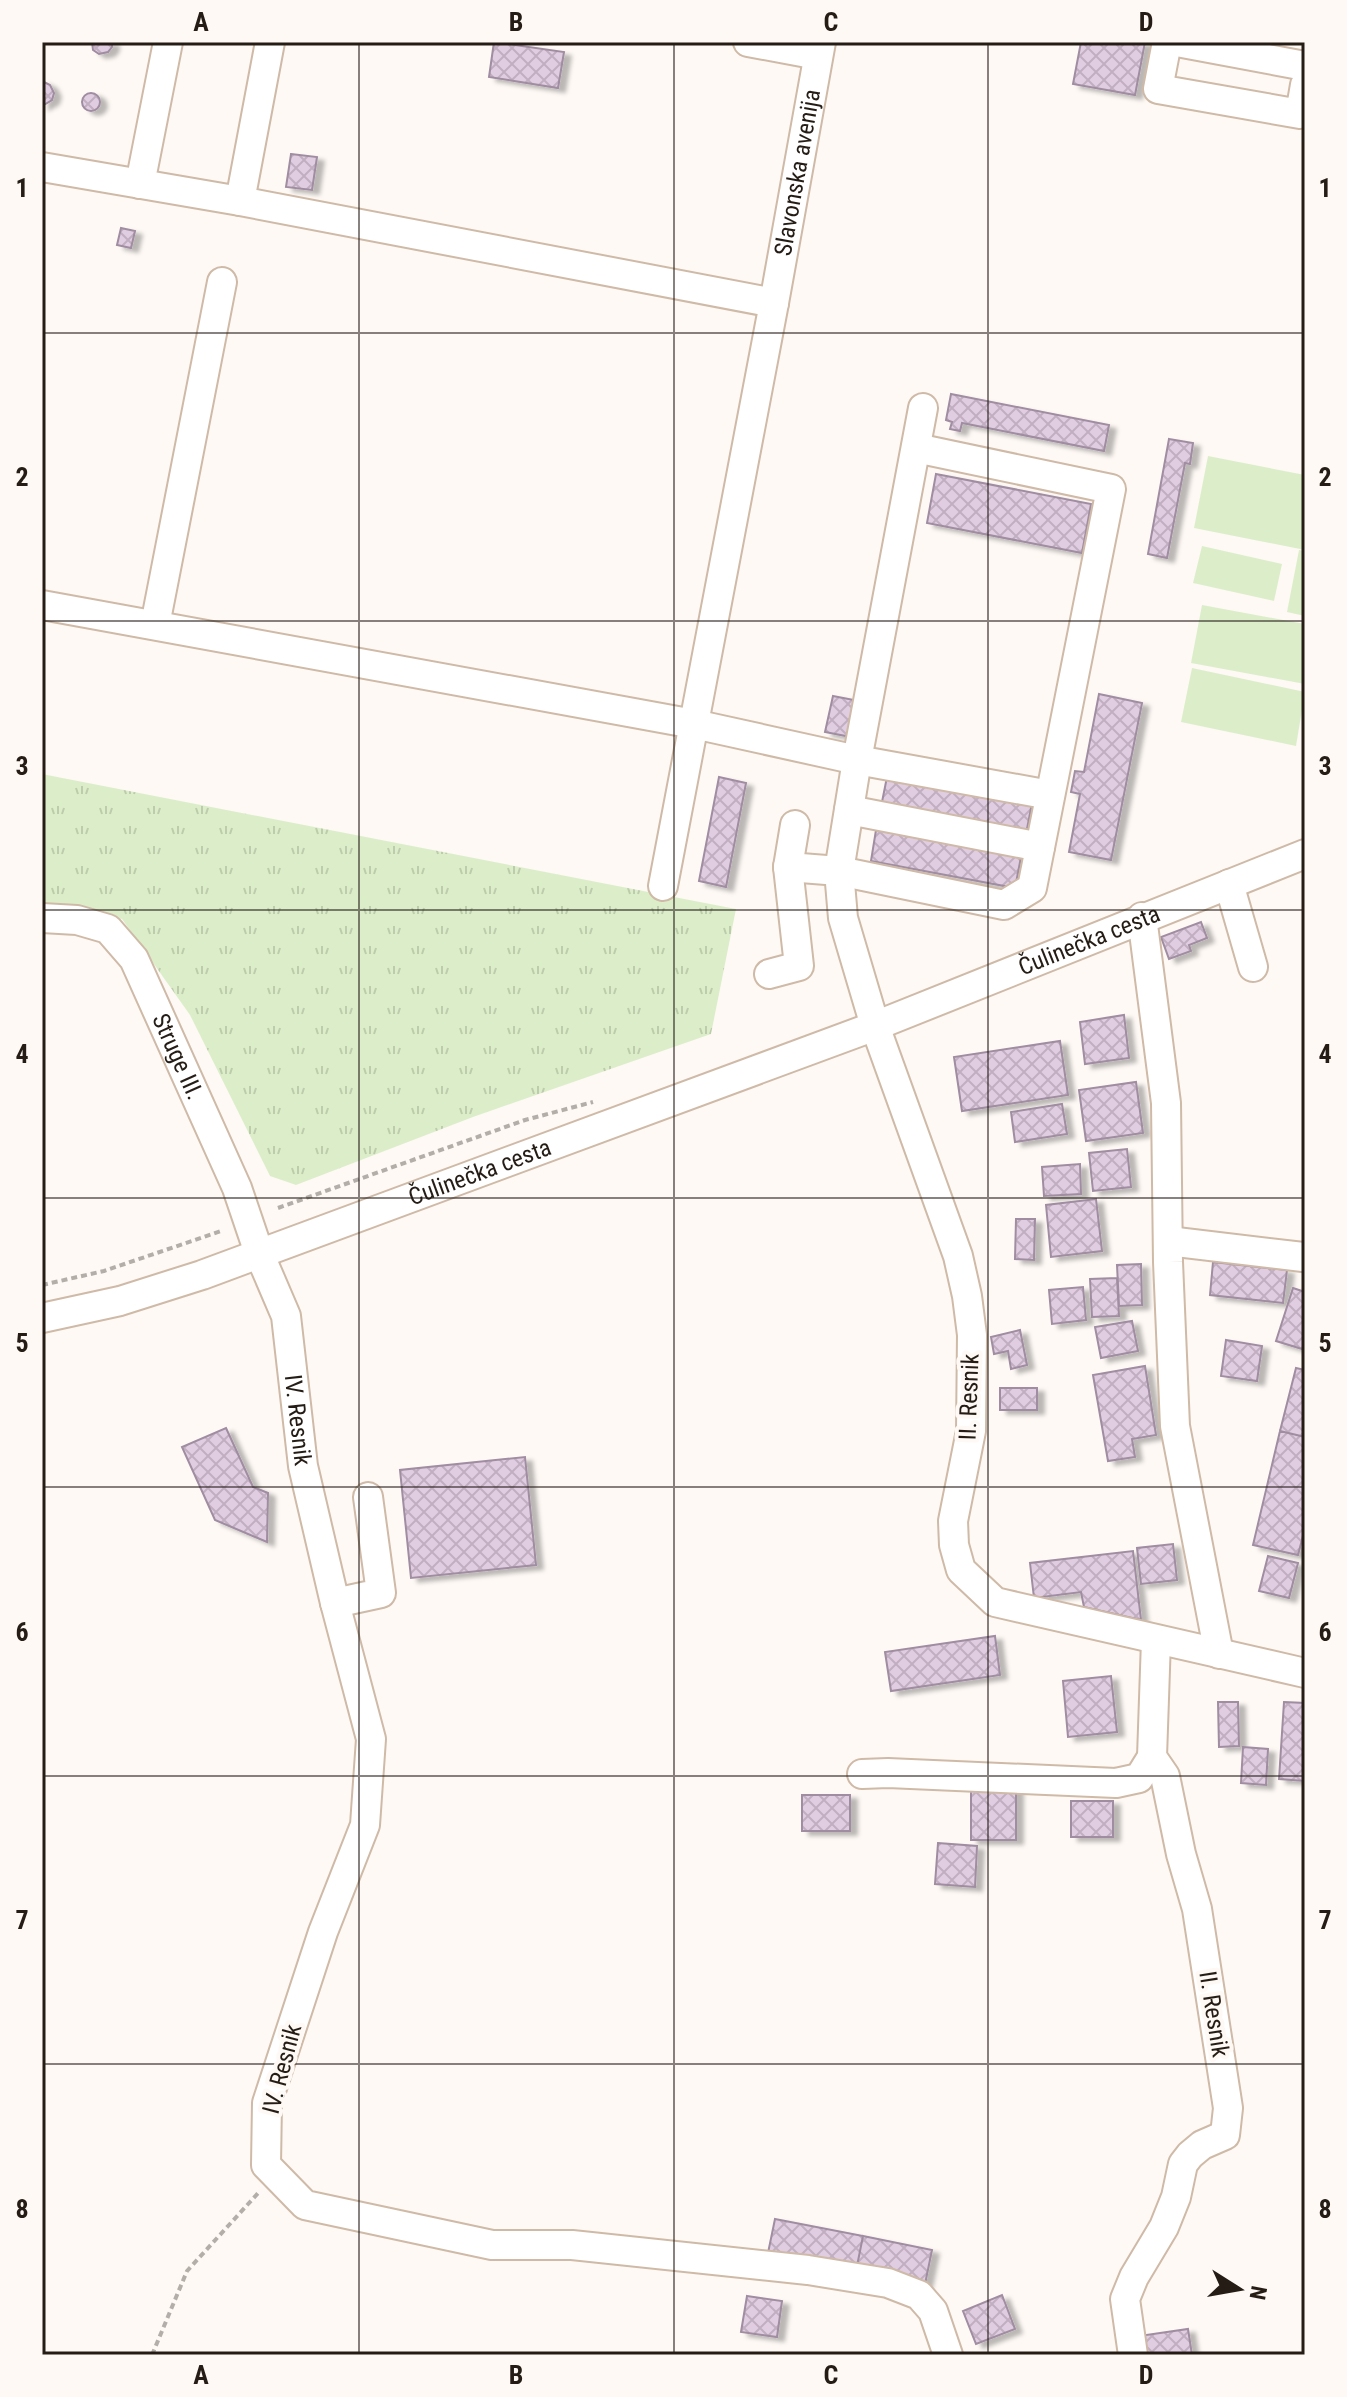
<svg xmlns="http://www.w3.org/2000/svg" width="1347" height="2397" viewBox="0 0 1347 2397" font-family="'Roboto Condensed',sans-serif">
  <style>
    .grass { fill: url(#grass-tufts) }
    .garden { fill: #dceec9 }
    .building { fill: url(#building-cross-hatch); stroke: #a08da1; stroke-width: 2; filter: url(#shadow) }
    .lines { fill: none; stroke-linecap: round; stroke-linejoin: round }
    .minor-casing { stroke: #cfbaa7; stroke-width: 32 }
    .path { stroke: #b4aea9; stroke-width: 4; stroke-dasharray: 6 4; stroke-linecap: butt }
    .minor { stroke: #fff; stroke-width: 28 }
    .grid { fill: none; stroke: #241c15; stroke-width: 2; stroke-opacity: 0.55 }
    .labels { text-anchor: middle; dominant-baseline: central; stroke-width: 8; stroke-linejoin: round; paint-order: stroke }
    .street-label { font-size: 24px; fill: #241c15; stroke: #fef9f5 }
    .neatline { fill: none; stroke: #241c15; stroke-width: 3 }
    .grid-label { font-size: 26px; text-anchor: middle; font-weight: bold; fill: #241c15 }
  </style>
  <defs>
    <pattern id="grass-tufts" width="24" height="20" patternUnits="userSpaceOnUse" patternTransform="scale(2)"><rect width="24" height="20" fill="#dceec9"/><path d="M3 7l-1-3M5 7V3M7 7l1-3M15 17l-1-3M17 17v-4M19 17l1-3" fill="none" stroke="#bdccac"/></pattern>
    <pattern id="building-cross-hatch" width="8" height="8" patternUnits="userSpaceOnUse" patternTransform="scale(2)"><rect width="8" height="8" fill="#e1cde2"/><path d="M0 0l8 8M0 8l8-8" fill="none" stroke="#c1afc1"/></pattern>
    <filter id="shadow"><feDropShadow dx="7" dy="4" stdDeviation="2" flood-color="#0004"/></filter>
  </defs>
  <rect width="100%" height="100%" fill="#fef9f5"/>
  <path class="grass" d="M 42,774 L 736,909 L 711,1034 L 473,1117 L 296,1185 L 270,1176 L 190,1015 L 122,919 L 42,902 Z"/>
  <path class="garden" d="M 1208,456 L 1305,475 L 1305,550 L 1194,528 Z
    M 1202,546 L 1282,564 L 1274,601 L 1193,583 Z
    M 1299,550 L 1305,551 L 1305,616 L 1287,612 Z
    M 1202,605 L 1305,624 L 1305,684 L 1191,663 Z
    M 1192,668 L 1305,692 L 1296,746 L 1181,722 Z"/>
  <path class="building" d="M 92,42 L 112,42 L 112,47 L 108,52 L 99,54 L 93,50 Z
    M 494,42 L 564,52 L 558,88 L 489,77 Z
    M 1081,42 L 1145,42 L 1135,95 L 1073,84 Z
    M 42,81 L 50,85 L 54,93 L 52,100 L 42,106 Z
    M82 102a9 9 0 1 1 18 0a9 9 0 1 1-18 0Z
    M 291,154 L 317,157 L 312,190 L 286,187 Z
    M 121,228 L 135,231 L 131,248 L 117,245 Z
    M 951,394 L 1109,425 L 1104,451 L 962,423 L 960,431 L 950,429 L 952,422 L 946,420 Z
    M 1169,439 L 1193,443 L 1190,464 L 1185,463 L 1167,558 L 1148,554 Z
    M 936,474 L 1091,504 L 1082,553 L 927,523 Z
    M 1099,694 L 1142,703 L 1111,860 L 1069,852 L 1080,794 L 1071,792 L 1075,771 L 1084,772 Z
    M 833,696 L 859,701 L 851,737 L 825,732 Z
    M 719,777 L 746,783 L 726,887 L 699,881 Z
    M 887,777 L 1032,803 L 1026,834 L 881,807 Z
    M 876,830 L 1021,857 L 1015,888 L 871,861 Z
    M 1201,922 L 1207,938 L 1189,945 L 1191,951 L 1169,959 L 1161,937 Z
    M 1124,1015 L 1129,1058 L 1085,1064 L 1080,1022 Z
    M 1060,1041 L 1068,1095 L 962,1111 L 954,1057 Z
    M 1136,1082 L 1143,1133 L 1086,1141 L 1079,1090 Z
    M 1062,1104 L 1067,1134 L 1015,1142 L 1011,1112 Z
    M 1127,1149 L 1131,1187 L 1093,1191 L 1089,1153 Z
    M 1080,1164 L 1081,1194 L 1044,1196 L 1042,1167 Z
    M 1096,1199 L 1102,1251 L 1051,1257 L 1046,1205 Z
    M 1016,1219 L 1035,1219 L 1034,1260 L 1015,1259 Z
    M 1213,1262 L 1287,1270 L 1283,1303 L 1210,1295 Z
    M 1141,1264 L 1142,1305 L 1119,1306 L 1117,1265 Z
    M 1117,1278 L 1119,1316 L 1092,1317 L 1090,1279 Z
    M 1083,1287 L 1086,1320 L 1052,1324 L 1049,1290 Z
    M 1293,1288 L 1305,1292 L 1305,1340 L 1302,1349 L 1276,1341 Z
    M 1132,1321 L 1138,1351 L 1101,1358 L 1095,1327 Z
    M 1020,1330 L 1027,1365 L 1011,1369 L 1008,1351 L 994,1354 L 991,1337 Z
    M 1226,1340 L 1262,1346 L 1257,1381 L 1221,1376 Z
    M 1145,1366 L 1156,1435 L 1132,1439 L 1135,1457 L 1108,1461 L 1093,1375 Z
    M 1296,1368 L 1305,1370 L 1305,1437 L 1280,1431 Z
    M 1000,1388 L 1037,1388 L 1037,1410 L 1000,1410 Z
    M 226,1428 L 253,1487 L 268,1493 L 267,1542 L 215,1520 L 182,1447 Z
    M 1280,1431 L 1305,1437 L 1305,1528 L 1298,1555 L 1253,1545 Z
    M 525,1457 L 536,1565 L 411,1578 L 400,1470 Z
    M 1173,1544 L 1177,1580 L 1141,1584 L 1137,1548 Z
    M 1133,1551 L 1141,1620 L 1084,1607 L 1081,1592 L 1034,1598 L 1030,1563 Z
    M 1268,1556 L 1298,1563 L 1289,1598 L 1259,1591 Z
    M 995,1636 L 1000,1675 L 891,1691 L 885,1652 Z
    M 1111,1676 L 1117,1732 L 1068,1737 L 1063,1681 Z
    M 1218,1702 L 1238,1702 L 1239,1746 L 1219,1747 Z
    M 1284,1702 L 1305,1703 L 1305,1781 L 1279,1779 Z
    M 1243,1747 L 1268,1749 L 1266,1785 L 1241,1783 Z
    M 971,1787 L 1016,1787 L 1016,1840 L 971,1840 Z
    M 802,1795 L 850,1795 L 850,1831 L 802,1831 Z
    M 1071,1801 L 1113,1801 L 1113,1837 L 1071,1837 Z
    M 938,1843 L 977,1846 L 975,1887 L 935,1884 Z
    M 775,2219 L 863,2236 L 856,2271 L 768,2253 Z
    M 863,2236 L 932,2250 L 925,2284 L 856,2271 Z
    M 1002,2295 L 1015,2329 L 976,2344 L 963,2311 Z
    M 747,2296 L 782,2301 L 777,2337 L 741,2332 Z
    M 1188,2329 L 1192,2355 L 1142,2355 L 1139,2336 Z"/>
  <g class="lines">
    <defs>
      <g id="minor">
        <path d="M 748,42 L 818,55"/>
        <path d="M 1167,42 L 1158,89 L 1300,114 L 1305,85"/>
        <path d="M 1177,42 L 1305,66"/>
        <path d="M 42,167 L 240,201 L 774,303"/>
        <path d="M 140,184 L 168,42"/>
        <path d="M 240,201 L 270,42"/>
        <path d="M 923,408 L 857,760 L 839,871 L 843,918 L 875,1026 L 958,1256 L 967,1296 L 972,1335 L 971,1431 L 953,1521 L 954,1545 L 961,1570 L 995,1602 L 1305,1673"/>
        <path d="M 42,605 L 694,724 L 857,760 L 1050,795"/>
        <path d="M 155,625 L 222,282"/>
        <path d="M 849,810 L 1040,847"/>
        <path d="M 788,867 L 839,871 L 1004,905 L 1032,888 L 1111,489 L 916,448"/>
        <path d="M 1229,884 L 1253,967"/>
        <path id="s1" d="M 663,886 L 774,303 L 821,42"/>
        <path d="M 1142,917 L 1166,1103 L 1168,1262 L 1175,1426 L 1219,1654"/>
        <path id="s2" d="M 42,918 L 77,920 L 108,929 L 134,959 L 237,1188 L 259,1253 L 286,1316 L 303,1466 L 335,1603 L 371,1739 L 365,1825 L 323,1932 L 267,2103 L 266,2165 L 305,2205 L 492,2245 L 572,2245 L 808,2270 L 888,2283 L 919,2295 L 933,2311 L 948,2355"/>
        <path d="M 769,974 L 799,966 L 788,867 L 795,825"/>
        <path d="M 1168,1241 L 1303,1257"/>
        <path id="s3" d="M 42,1318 L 120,1301 L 202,1275 L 875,1026 L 1305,854"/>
        <path d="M 335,1603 L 381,1593 L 368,1497"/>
        <path d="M 862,1774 L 888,1773 L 1116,1783 L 1139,1778 L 1152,1757"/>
        <path d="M 1133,2355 L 1125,2299 L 1134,2277 L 1164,2227 L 1176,2197 L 1183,2164 L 1190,2155 L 1202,2145 L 1225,2135 L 1228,2108 L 1197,1909 L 1181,1854 L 1165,1776 L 1152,1757 L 1156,1640"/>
      </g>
    </defs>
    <use href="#minor" class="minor-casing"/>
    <path class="path" d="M 278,1208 L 525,1120 L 593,1102
      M 42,1285 L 104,1271 L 221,1231
      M 152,2355 L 187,2271 L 260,2191"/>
    <use href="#minor" class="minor"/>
  </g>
  <path class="grid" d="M 359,42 L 359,2355M 674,42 L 674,2355M 988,42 L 988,2355M 42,333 L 1305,333M 42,621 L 1305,621M 42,910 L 1305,910M 42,1198 L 1305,1198M 42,1487 L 1305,1487M 42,1776 L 1305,1776M 42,2064 L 1305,2064"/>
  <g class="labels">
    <g class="street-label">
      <text stroke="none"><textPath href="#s1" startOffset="726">Slavonska avenija</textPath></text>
      <text stroke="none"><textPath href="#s3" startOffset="1114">Čulinečka cesta</textPath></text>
      <text stroke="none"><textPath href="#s2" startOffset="214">Struge III.</textPath></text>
      <text stroke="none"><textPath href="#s3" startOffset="462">Čulinečka cesta</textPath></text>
      <text transform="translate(969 1397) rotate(-88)">II. Resnik</text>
      <text stroke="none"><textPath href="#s2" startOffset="600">IV. Resnik</textPath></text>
      <text transform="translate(1214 2014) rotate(81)">II. Resnik</text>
      <text transform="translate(282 2069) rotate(-75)">IV. Resnik</text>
    </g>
  </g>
  <rect width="1347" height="2397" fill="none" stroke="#fef9f5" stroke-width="88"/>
  <g transform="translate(1239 2289) rotate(101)" stroke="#fef9f5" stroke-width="6" paint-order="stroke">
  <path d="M0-6L14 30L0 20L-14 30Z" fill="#241c15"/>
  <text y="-12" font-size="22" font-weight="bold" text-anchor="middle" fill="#241c15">N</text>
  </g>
  <rect x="44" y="44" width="1259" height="2309" class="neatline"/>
  <g class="grid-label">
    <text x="201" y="31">A</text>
    <text x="516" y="31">B</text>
    <text x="831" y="31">C</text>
    <text x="1146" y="31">D</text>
    <text x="22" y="197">1</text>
    <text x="1325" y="197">1</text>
    <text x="22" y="486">2</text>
    <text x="1325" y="486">2</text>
    <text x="22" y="775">3</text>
    <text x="1325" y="775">3</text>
    <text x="22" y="1063">4</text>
    <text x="1325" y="1063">4</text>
    <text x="22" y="1352">5</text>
    <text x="1325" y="1352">5</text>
    <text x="22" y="1641">6</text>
    <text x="1325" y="1641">6</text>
    <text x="22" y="1929">7</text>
    <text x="1325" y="1929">7</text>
    <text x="22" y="2218">8</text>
    <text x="1325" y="2218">8</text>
    <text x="201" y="2384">A</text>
    <text x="516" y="2384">B</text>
    <text x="831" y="2384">C</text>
    <text x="1146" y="2384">D</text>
  </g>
</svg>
